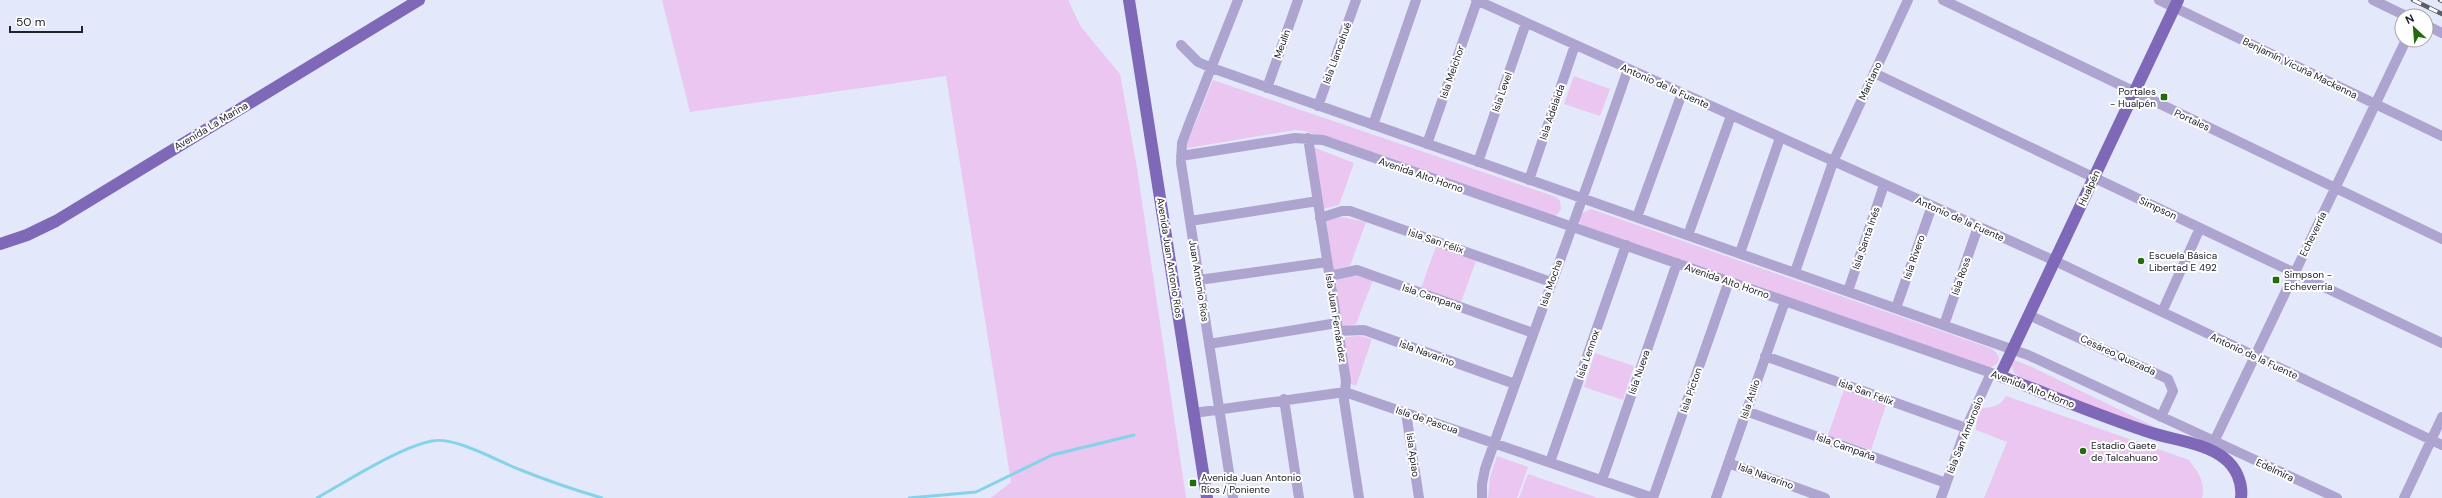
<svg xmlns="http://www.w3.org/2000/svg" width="2442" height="498" viewBox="0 0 2442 498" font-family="'DM Sans',sans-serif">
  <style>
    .green { fill: #eac6f0 }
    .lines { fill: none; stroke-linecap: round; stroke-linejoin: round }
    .stream { stroke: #86d3e9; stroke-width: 3 }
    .minor { stroke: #aea4d0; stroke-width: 10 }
    .major { stroke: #7e68b7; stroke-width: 12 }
    .rail-casing { stroke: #5b5e68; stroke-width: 4.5 }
    .rail { stroke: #fff; stroke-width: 3; stroke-dasharray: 9; stroke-linecap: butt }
    .poi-dot { fill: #236c0b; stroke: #fff; stroke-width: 1.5 }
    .labels { text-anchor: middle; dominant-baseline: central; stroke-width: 4; stroke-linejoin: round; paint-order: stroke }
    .street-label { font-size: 10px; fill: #21232a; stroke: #fff }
    .poi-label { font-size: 10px; fill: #21232a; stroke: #fff; text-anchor: start }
  </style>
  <rect width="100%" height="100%" fill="#e3e9fa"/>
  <path class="green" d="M 662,0 L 1068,0 L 1081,27 L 1120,74 L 1137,168 L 1186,498 L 991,498 L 1011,482 L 946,76 L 690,112 Z
    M 1574,76 L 1610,89 L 1600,116 L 1564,104 Z
    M 1213,80 L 1556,197 L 1560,201 L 1561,209 L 1557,215 L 1553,216 L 1305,131 L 1295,130 L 1188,148 L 1186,146 Z
    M 1313,147 L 1354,163 L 1339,205 L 1323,209 Z
    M 1591,209 L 1984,346 L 1994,350 L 1999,357 L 1998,363 L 1990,368 L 1582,226 L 1579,222 L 1582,213 Z
    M 1342,217 L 1366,222 L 1350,266 L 1333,270 L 1326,220 Z
    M 1437,244 L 1477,258 L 1461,302 L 1421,288 Z
    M 1355,275 L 1373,280 L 1356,324 L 1341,328 L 1336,279 Z
    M 1359,336 L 1372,339 L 1356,386 L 1349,383 L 1344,337 Z
    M 1595,353 L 1634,366 L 1623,400 L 1584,387 Z
    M 2009,358 L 2032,367 L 2167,433 L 2029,384 L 2014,373 Z
    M 1844,390 L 1886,405 L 1871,450 L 1828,435 Z
    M 2006,396 L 2189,460 C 2198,472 2206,483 2202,498 L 1984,498 L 2007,442 L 1976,430 L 1977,408 C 1990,408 1999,408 2006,396 Z
    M 1497,456 L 1528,467 L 1517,498 L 1488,498 L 1490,477 Z
    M 1528,474 L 1598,498 L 1519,498 Z"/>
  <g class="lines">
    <path class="stream" d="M 317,498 C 347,481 400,447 432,441 C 455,436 499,462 521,470 C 548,481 575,490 602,498
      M 909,498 L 976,492 L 1052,455 L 1134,435"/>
    <path class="minor" d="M 1476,0 L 2055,261 L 2442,445
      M 1943,0 L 2442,239
      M 2159,0 L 2442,136
      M 2373,0 L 2406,16
      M 2426,25 L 2442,33
      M 1181,45 L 1198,62 L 1212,68 L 2028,355 L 2337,498
      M 1874,73 L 2442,343
      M 1267,88 L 1298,0
      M 1318,106 L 1356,0
      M 1373,125 L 1416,0
      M 1308,138 L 1346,381 L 1344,400 L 1359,498
      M 1427,144 L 1477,1
      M 1181,156 L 1295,138 L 1323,140 L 2000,376
      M 1478,162 L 1526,23
      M 1529,180 L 1575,45
      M 1637,217 L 1682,93
      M 1320,218 L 1342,211 L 1350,211 L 1551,282
      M 1190,221 L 1318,201
      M 1688,235 L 1731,116
      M 1740,253 L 1780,138
      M 1795,272 L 1833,162 L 1908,0
      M 1329,276 L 1357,270 L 1533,333
      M 1199,280 L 1327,262
      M 1848,291 L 1884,185
      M 1896,308 L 1932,206
      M 2162,312 L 2200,228
      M 2029,315 L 2168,379 L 2173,391 L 2161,417
      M 1944,325 L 1978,227
      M 1338,331 L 1364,330 L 1515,384
      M 1209,344 L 1337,323
      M 1765,356 L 1966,428
      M 1284,399 L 1299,498
      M 1746,411 L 1946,483
      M 1194,413 L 1345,392 L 1653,498 L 1729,281
      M 1406,413 L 1419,498
      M 2212,446 L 2406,40
      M 1550,462 L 1626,245
      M 1728,463 L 1825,498
      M 1602,480 L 1677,263
      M 1233,498 L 1181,163 L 1182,143 L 1189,124 L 1238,0
      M 1482,498 L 1482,484 L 1485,469 C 1532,335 1582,203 1628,69
      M 1716,498 L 1785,301
      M 1941,498 L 1966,428 L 1991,373
      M 2404,498 L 2442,417"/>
    <path class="major" d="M 1129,0 L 1207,498
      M 2178,0 L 2000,376 C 2051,395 2101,417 2152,433 C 2174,440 2205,443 2224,458 C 2236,467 2243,483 2241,498
      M 0,244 L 27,235 L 56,221 L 419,0"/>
    <defs>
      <path id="rail" d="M 2413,0 L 2442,14
        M 2440,0 L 2442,1"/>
    </defs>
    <use href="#rail" class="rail-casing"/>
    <use href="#rail" class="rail"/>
  </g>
  <g class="poi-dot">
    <rect x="2160" y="93" width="8" height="8" rx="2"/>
    <circle cx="2141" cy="261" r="4"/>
    <rect x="2272" y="276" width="8" height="8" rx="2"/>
    <circle cx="2083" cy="451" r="4"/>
    <rect x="1189" y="479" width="8" height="8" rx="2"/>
  </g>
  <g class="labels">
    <g class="street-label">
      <text transform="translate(1282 44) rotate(-70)">Meulín</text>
      <text transform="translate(1337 53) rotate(-70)">Isla Llancahué</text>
      <text transform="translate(2300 68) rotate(26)">Benjamín Vicuña Mackenna</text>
      <text transform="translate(1452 72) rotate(-71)">Isla Melchor</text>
      <text transform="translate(1870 81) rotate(-65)">Maritano</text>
      <text transform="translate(1665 86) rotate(24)">Antonio de la Fuente</text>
      <text transform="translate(1502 92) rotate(-71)">Isla Level</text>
      <text transform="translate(1552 112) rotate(-71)">Isla Adelaida</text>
      <text transform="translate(2192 120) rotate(25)">Portales</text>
      <text transform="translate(211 126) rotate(-31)">Avenida La Marina</text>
      <text transform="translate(1421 175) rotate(19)">Avenida Alto Horno</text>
      <text transform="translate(2089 188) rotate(-65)">Hualpén</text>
      <text transform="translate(2158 208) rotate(25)">Simpson</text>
      <text transform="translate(1960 219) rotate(24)">Antonio de la Fuente</text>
      <text transform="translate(2313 234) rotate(-64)">Echeverría</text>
      <text transform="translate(1866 238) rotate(-71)">Isla Santa Inés</text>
      <text transform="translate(1436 241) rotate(19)">Isla San Félix</text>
      <text transform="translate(1914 257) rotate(-71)">Isla Rivero</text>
      <text transform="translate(1170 258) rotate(81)">Avenida Juan Antonio Ríos</text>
      <text transform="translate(1961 276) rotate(-71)">Isla Ross</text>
      <text transform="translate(1199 281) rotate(81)">Juan Antonio Ríos</text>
      <text transform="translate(1727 281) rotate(19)">Avenida Alto Horno</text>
      <text transform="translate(1551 283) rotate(-71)">Isla Mocha</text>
      <text transform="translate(1432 297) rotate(19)">Isla Campana</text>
      <text transform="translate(1336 318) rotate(81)">Isla Juan Fernández</text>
      <text transform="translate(1427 353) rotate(20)">Isla Navarino</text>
      <text transform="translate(1588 354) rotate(-71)">Isla Lennox</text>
      <text transform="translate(2118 355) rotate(25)">Cesáreo Quezada</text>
      <text transform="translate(2254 356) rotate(25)">Antonio de la Fuente</text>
      <text transform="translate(1639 372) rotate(-71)">Isla Nueva</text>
      <text transform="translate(2033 389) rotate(21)">Avenida Alto Horno</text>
      <text transform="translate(1691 390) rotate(-71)">Isla Picton</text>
      <text transform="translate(1866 392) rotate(20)">Isla San Félix</text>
      <text transform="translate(1750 399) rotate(-71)">Isla Atilio</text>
      <text transform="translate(1427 420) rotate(19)">Isla de Pascua</text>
      <text transform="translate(1965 435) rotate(-68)">Isla San Ambrosio</text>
      <text transform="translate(1846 447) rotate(20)">Isla Campaña</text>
      <text transform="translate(1413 455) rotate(82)">Isla Apiao</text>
      <text transform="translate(2275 470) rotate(25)">Edelmira</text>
      <text transform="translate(1766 476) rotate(20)">Isla Navarino</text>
    </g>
    <g class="poi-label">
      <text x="2156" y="91" text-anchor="end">Portales<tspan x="2156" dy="12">- Hualpén</tspan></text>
      <text x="2149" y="255">Escuela Básica<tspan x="2149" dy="12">Libertad E 492</tspan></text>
      <text x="2284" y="274">Simpson -<tspan x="2284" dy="12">Echeverría</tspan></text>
      <text x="2091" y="445">Estadio Gaete<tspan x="2091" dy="12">de Talcahuano</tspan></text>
      <text x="1201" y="477">Avenida Juan Antonio<tspan x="1201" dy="12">Ríos / Poniente</tspan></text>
    </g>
  </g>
  <g transform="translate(2414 28) rotate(334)"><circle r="19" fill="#ffffff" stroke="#a6a7aa"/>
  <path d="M0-3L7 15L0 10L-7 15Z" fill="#236c0b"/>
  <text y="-6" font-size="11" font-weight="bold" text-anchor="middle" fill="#21232a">N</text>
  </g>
  <path d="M10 26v6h72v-6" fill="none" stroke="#21232a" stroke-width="2"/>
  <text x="16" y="26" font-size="12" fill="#21232a" stroke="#ffffff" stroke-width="3" paint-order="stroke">50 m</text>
</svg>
